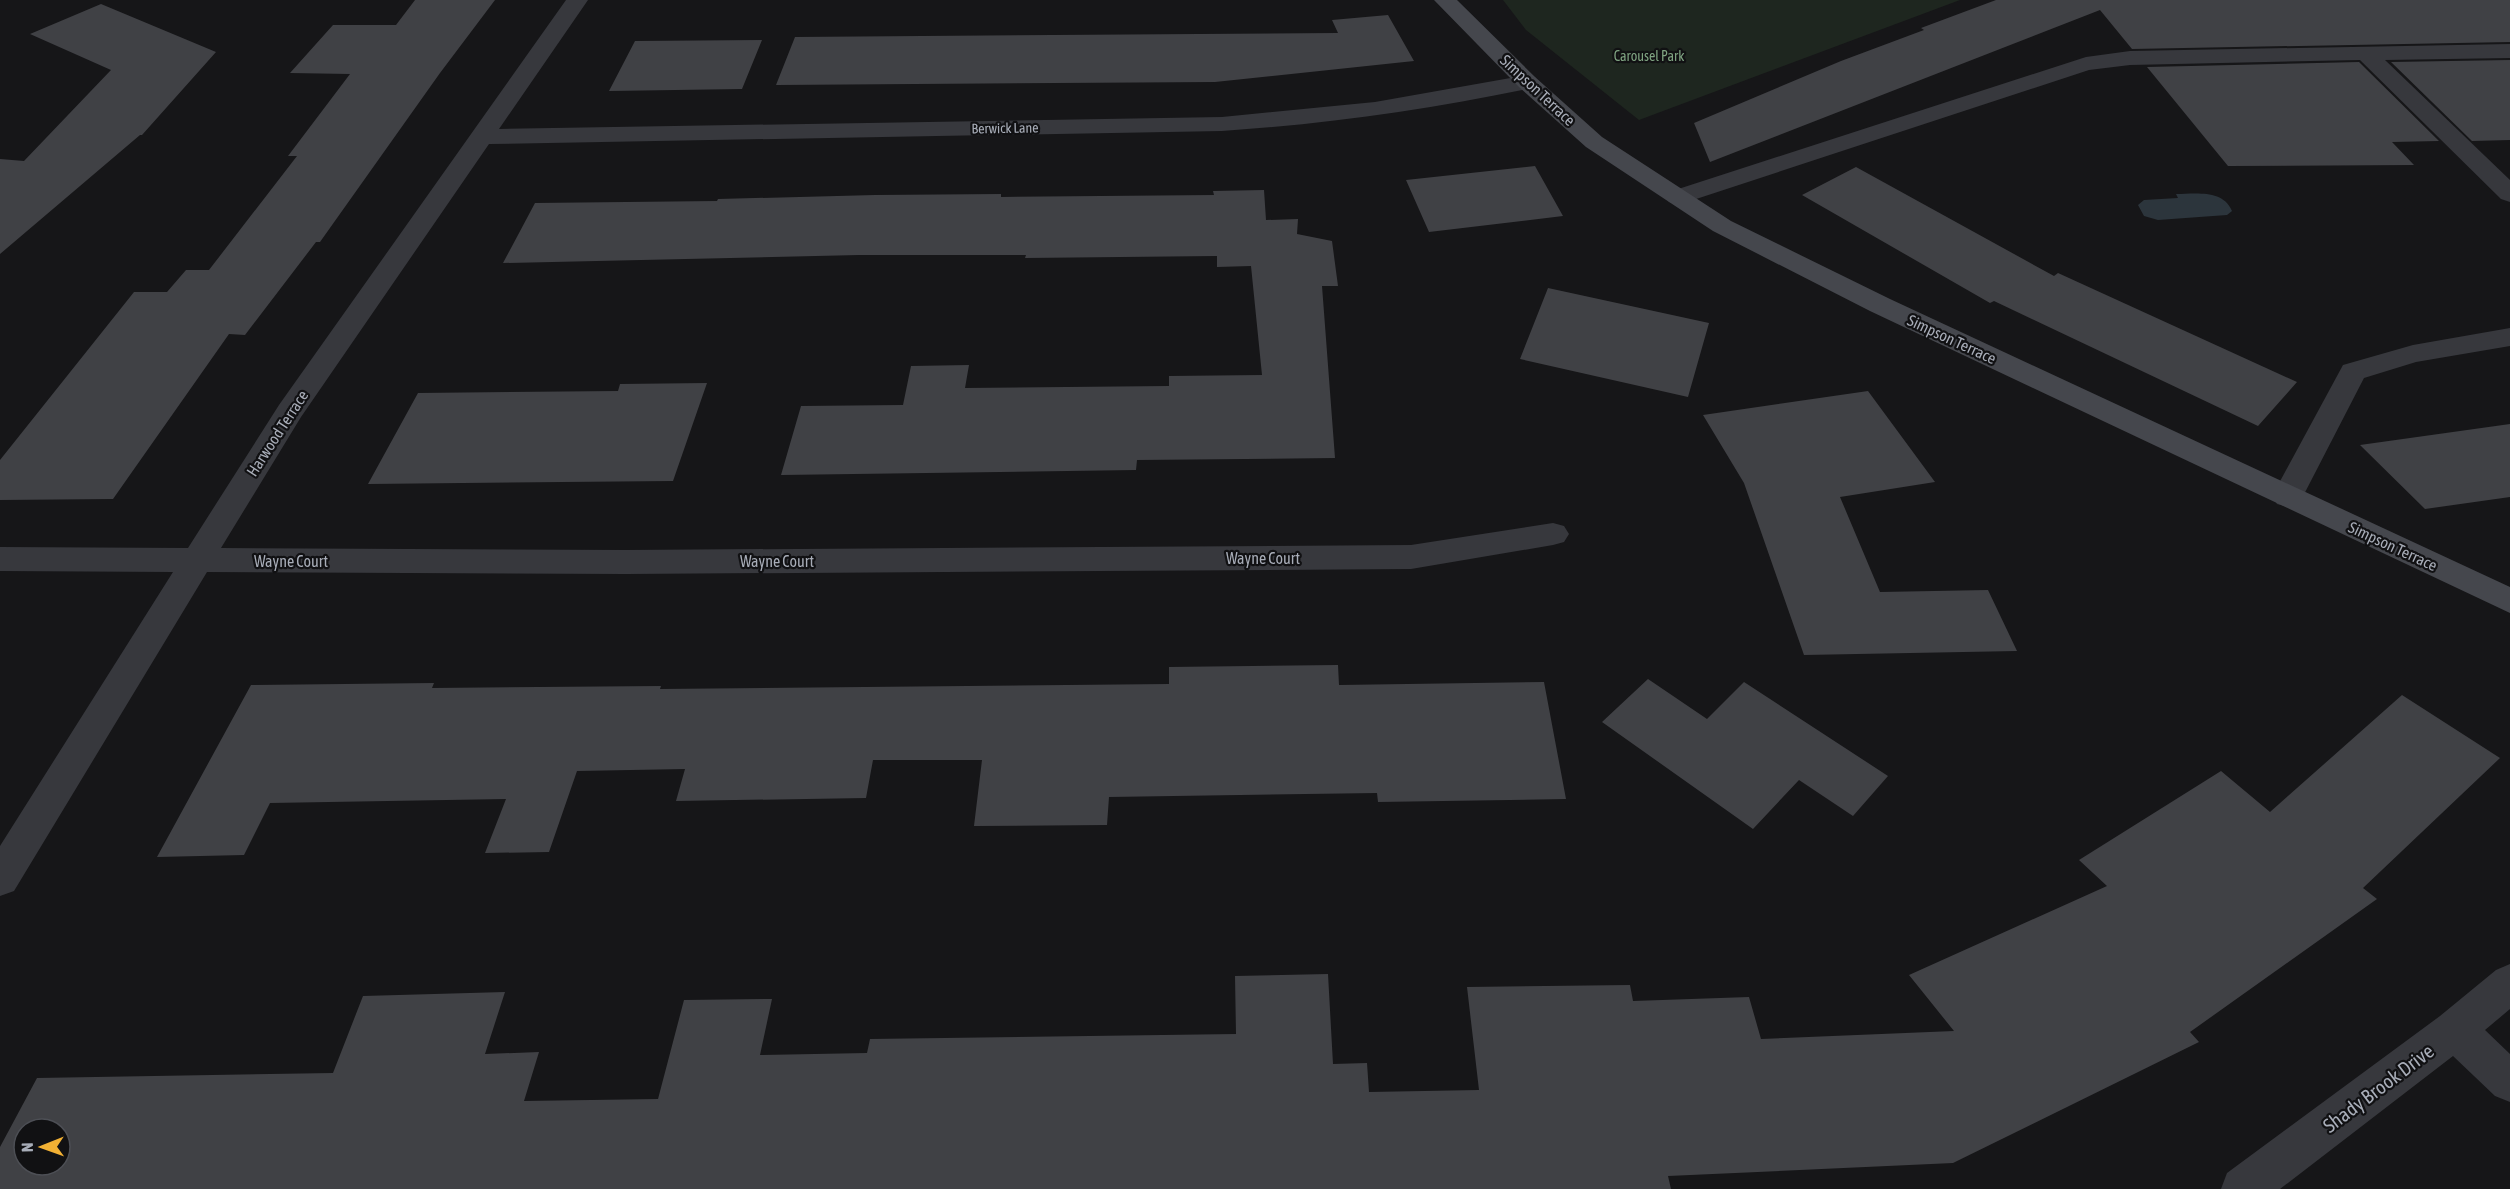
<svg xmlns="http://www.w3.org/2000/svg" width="2510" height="1189" viewBox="0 0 2510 1189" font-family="'Asap Condensed',sans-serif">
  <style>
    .green { fill: #1e261f }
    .water { fill: #2c353c }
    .building { fill: #404145; fill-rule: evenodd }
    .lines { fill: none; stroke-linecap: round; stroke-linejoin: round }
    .lane { fill: #37383d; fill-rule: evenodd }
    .street { fill: #37383d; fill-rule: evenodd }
    .secondary { fill: #45474d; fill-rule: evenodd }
    .labels { text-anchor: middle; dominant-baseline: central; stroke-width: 4.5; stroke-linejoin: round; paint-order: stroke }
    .far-park-label { font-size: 14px; fill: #7fa381; stroke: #111113 }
    .far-street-label { font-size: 14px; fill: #a8adb8; stroke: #111113 }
    .street-label { font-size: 16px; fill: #a8adb8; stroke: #111113 }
    .near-street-label { font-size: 20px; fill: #a8adb8; stroke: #111113 }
  </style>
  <rect width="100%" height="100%" fill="#161618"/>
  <path class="green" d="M 1503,0 L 1960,0 L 1639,120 L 1526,30 Z"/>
  <path class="water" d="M 2176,194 C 2195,194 2223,189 2232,211 L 2227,215 L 2158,220 L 2144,216 L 2138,205 L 2144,200 L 2178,198 Z"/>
  <path class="building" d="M 415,0 L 495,0 L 440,73 L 320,242 L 316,242 L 245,335 L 229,334 L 113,499 L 0,500 L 0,460 L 134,292 L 167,292 L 186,270 L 209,270 L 297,156 L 288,156 L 350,74 L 290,73 L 333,25 L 396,25 Z
    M 1996,0 L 2510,0 L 2510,42 L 2132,49 L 2100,10 L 1710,162 L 1694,123 L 1841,61 L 1924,30 L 1921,28 Z
    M 101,4 L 216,52 L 142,135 L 140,135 L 0,254 L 0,159 L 24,161 L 111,70 L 30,34 Z
    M 1388,15 L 1414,61 L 1215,82 L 776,85 L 795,37 L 1338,33 L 1332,20 Z
    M 762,40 L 742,89 L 609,91 L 635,41 Z
    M 2510,60 L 2510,140 L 2472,141 L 2391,62 Z
    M 2359,62 L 2439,141 L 2392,142 L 2414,165 L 2228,166 L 2147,67 Z
    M 1535,166 L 1563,216 L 1429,232 L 1406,180 Z
    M 1856,167 L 2054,276 L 2058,273 L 2297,382 L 2258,426 L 1994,301 L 1990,303 L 1802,195 Z
    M 1264,190 L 1266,220 L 1298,219 L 1297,234 L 1332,241 L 1338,286 L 1322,286 L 1335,458 L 1137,460 L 1136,470 L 781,475 L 801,406 L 903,405 L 911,366 L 969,365 L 965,388 L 1169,386 L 1169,376 L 1262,375 L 1251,266 L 1217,267 L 1217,256 L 1025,258 L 1026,255 L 859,255 L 503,263 L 535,203 L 717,201 L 718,199 L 875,195 L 1001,194 L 1001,197 L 1214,195 L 1213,191 Z
    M 1548,288 L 1709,323 L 1688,397 L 1520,359 Z
    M 707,383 L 673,481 L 368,484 L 418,393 L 618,391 L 620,384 Z
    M 1868,391 L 1935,482 L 1840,497 L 1880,592 L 1988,590 L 2017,651 L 1804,655 L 1744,483 L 1703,415 Z
    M 2510,424 L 2510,497 L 2425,509 L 2360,445 Z
    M 1338,665 L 1339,685 L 1544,682 L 1566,799 L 1378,802 L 1377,793 L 1109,797 L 1107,825 L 974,826 L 982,760 L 873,760 L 866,798 L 676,801 L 685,769 L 577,771 L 549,852 L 485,853 L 506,799 L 270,803 L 244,855 L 157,857 L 251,685 L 434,683 L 432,688 L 661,686 L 660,689 L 1169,684 L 1169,667 Z
    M 1648,679 L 1707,719 L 1744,682 L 1888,776 L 1853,816 L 1799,780 L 1753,829 L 1602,722 Z
    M 2402,695 L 2500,758 L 2363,888 L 2377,899 L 2190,1032 L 2199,1042 L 1953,1163 L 1668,1176 L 1671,1189 L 0,1189 L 0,1147 L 37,1078 L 333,1073 L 363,996 L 505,992 L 485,1054 L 539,1052 L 524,1101 L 658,1099 L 684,1000 L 772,999 L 760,1055 L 867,1053 L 870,1039 L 1236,1034 L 1235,976 L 1328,974 L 1333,1064 L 1367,1063 L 1369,1092 L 1479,1090 L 1467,987 L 1630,985 L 1633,1001 L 1749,997 L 1761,1039 L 1954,1031 L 1909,975 L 2107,886 L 2079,860 L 2221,771 L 2270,812 ZM 24,1129 L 60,1129 L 60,1165 L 24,1165 Z"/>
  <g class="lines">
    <path class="lane" d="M 2510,44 L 2510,58 L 2385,60 L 2510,180 L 2510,202 L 2501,199 L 2360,60 L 2130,65 L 2089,70 L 1687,202 L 1678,205 L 1669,202 L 1665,197 L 1669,192 L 2086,57 L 2130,51 Z
      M 2510,328 L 2510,346 L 2416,362 L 2364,378 L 2299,504 L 2288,507 L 2277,504 L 2272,496 L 2343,365 L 2413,345 Z"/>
    <path class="street" d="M 566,0 L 588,0 L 499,129 L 1222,117 L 1375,102 L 1527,75 L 1535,77 L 1538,82 L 1535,87 L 1527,89 C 1426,110 1325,124 1222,131 L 489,144 L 301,417 L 221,548 L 626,550 L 1411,545 L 1553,523 L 1564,526 L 1569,534 L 1564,542 L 1553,545 L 1411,569 L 626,574 L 207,572 L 14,891 L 0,896 L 0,846 L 173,572 L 0,571 L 0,547 L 188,548 L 279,405 Z
      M 2510,964 L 2510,1009 L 2485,1030 L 2510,1054 L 2510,1102 L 2495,1096 L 2453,1056 L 2280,1189 L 2221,1189 L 2227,1173 L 2440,1016 L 2496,970 Z"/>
    <path class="secondary" d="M 1434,0 L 1457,0 L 1535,77 L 1602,137 L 1731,221 L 1890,299 L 2510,587 L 2510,613 L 1870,311 L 1713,231 L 1586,147 L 1519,87 Z"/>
  </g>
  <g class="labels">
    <g class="far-park-label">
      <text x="1649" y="56">Carousel Park</text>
    </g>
    <g class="far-street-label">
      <text transform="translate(1005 128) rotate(-1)">Berwick Lane</text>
    </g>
    <g class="street-label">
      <text transform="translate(1538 90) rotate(43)">Simpson Terrace</text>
      <text transform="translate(1952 339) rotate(25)">Simpson Terrace</text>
      <text transform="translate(277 433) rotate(-57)">Harwood Terrace</text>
      <text transform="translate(2393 546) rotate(25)">Simpson Terrace</text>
      <text x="1263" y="558">Wayne Court</text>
      <text x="291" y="561">Wayne Court</text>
      <text x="777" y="561">Wayne Court</text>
    </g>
    <g class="near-street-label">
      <text transform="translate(2378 1088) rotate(-37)">Shady Brook Drive</text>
    </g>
  </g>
  <g transform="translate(42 1147) rotate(269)"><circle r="28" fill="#111113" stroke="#4d4f55" stroke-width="1.5"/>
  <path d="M0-4.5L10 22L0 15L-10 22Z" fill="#f2b134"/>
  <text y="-9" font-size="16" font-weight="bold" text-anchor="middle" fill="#a8adb8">N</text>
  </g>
</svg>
